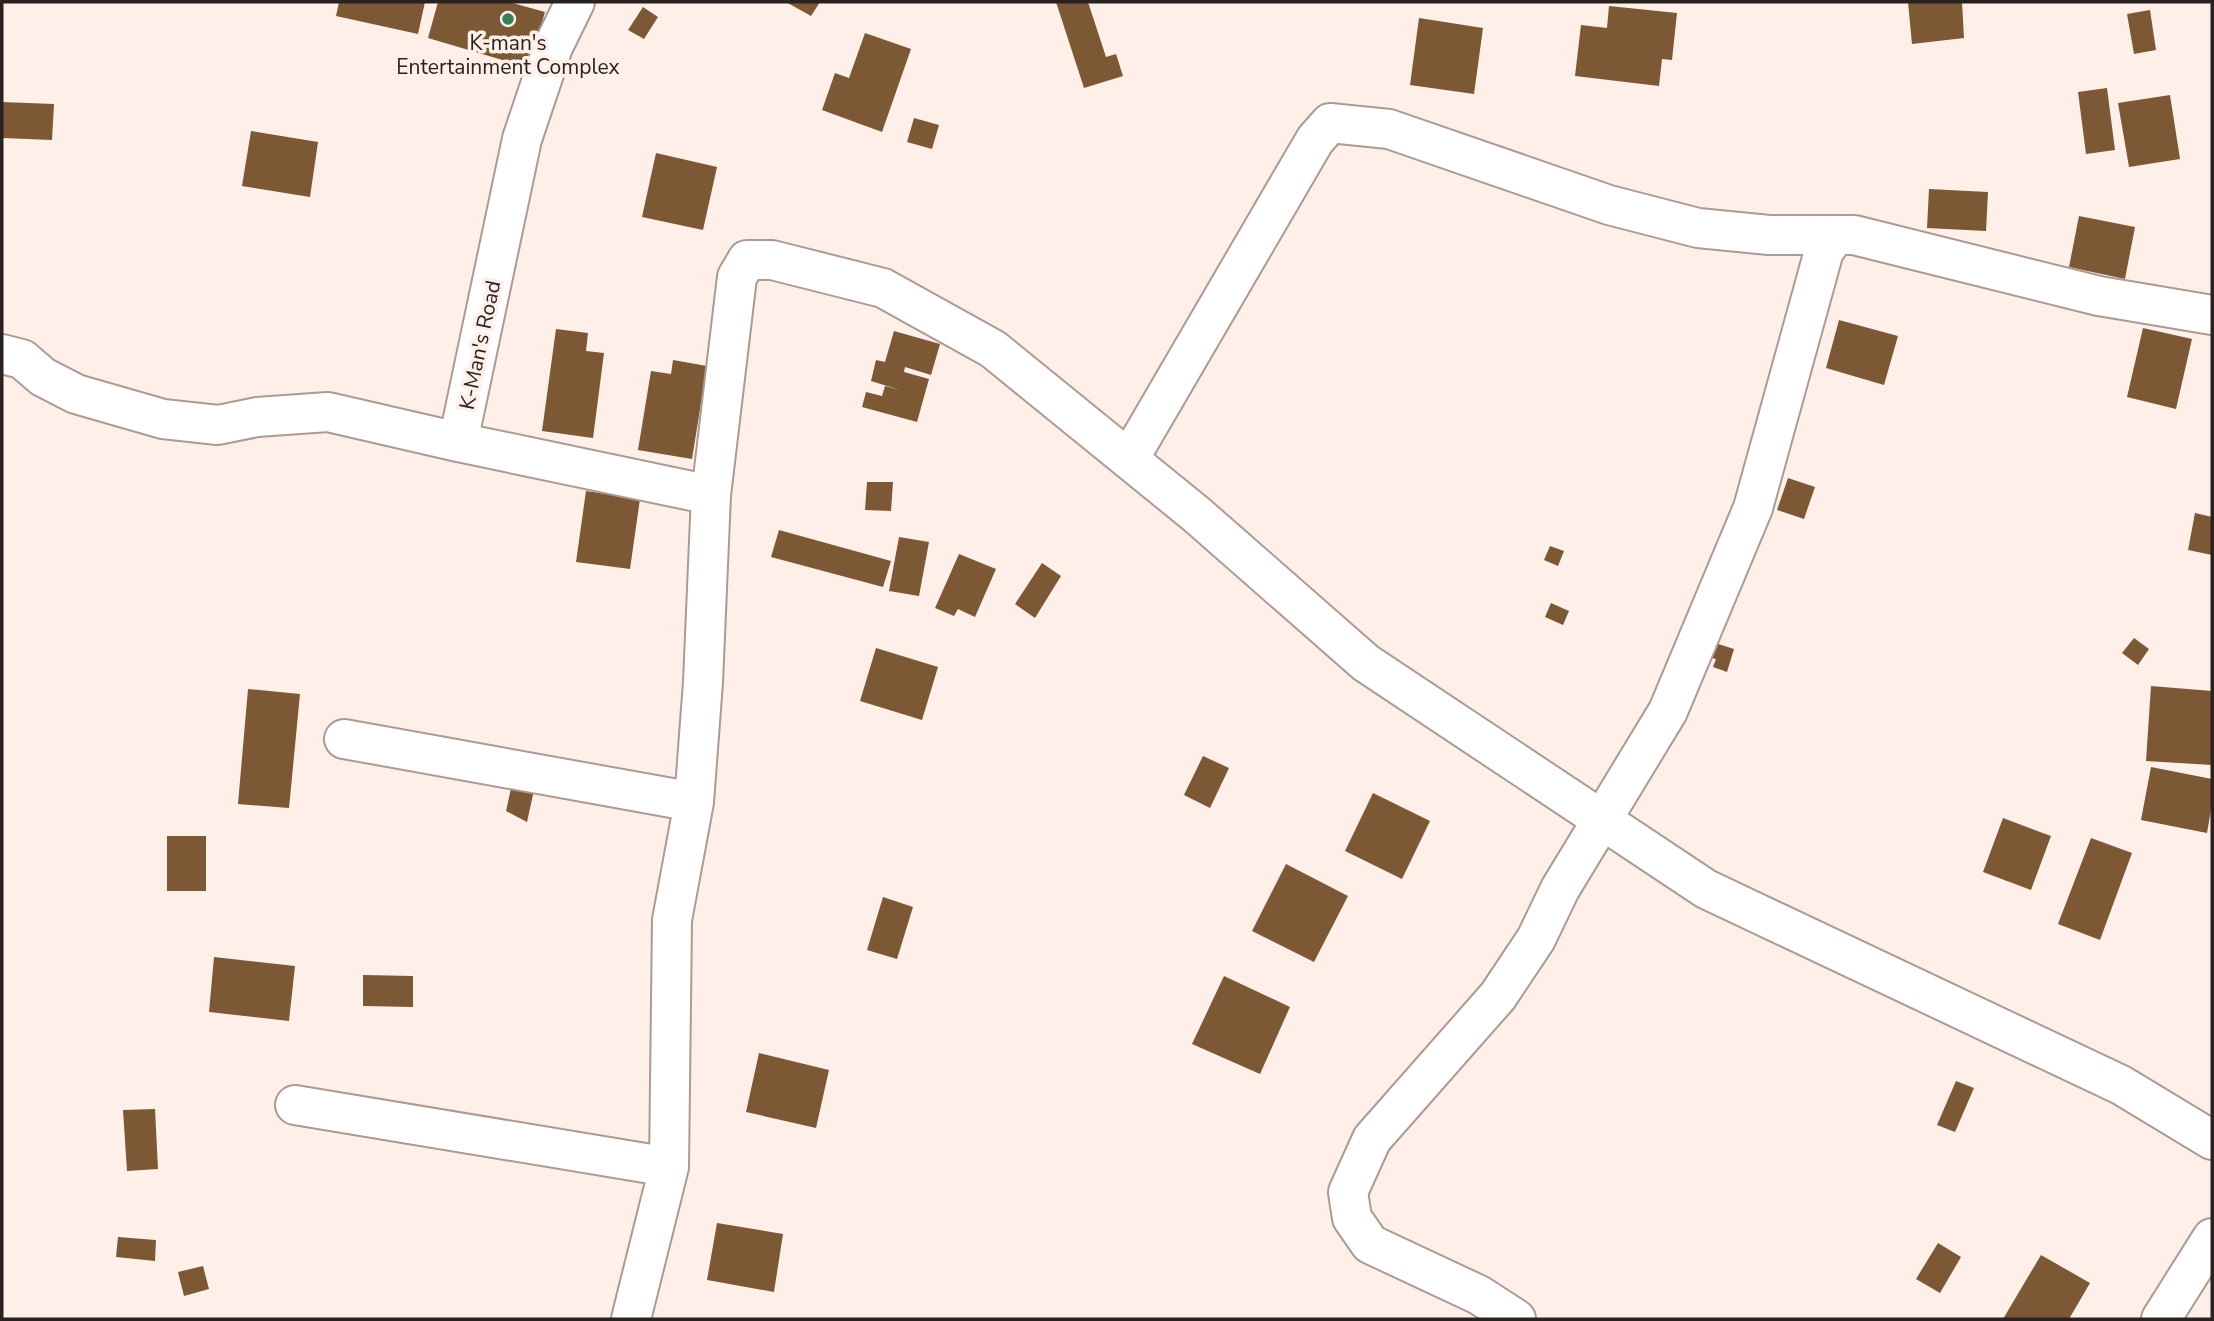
<svg xmlns="http://www.w3.org/2000/svg" width="2214" height="1321" viewBox="0 0 2214 1321" font-family="'Nunito Sans',sans-serif">
  <style>
    .building { fill: #7c5834 }
    .lines { fill: none; stroke-linecap: round; stroke-linejoin: round }
    .minor-casing { stroke: #ac9a93; stroke-width: 42 }
    .minor { stroke: #fff; stroke-width: 38 }
    .poi-dot { fill: #318355; stroke: #feefe9; stroke-width: 2.5 }
    .labels { text-anchor: middle; dominant-baseline: central; stroke-width: 7; stroke-linejoin: round; paint-order: stroke }
    .poi-label { font-size: 21px; fill: #292220; stroke: #feefe9 }
    .street-label { font-size: 21px; fill: #292220; stroke: #feefe9 }
  </style>
  <rect width="100%" height="100%" fill="#feefe9"/>
  <path class="building" d="M 339,2 L 425,2 L 418,34 L 336,16 Z
    M 438,2 L 509,2 L 545,12 L 529,68 L 428,38 Z
    M 786,2 L 820,2 L 811,16 Z
    M 1056,2 L 1088,2 L 1106,57 L 1116,54 L 1123,76 L 1084,88 Z
    M 1908,2 L 1962,2 L 1964,38 L 1912,44 Z
    M 1609,6 L 1677,13 L 1672,60 L 1662,59 L 1659,86 L 1575,76 L 1581,25 L 1607,28 Z
    M 643,7 L 658,17 L 644,39 L 628,30 Z
    M 2150,10 L 2156,50 L 2134,54 L 2127,14 Z
    M 1419,18 L 1483,28 L 1474,94 L 1410,85 Z
    M 865,33 L 911,49 L 882,132 L 822,110 L 835,73 L 849,78 Z
    M 2107,88 L 2115,150 L 2086,154 L 2078,92 Z
    M 2170,95 L 2180,159 L 2129,167 L 2118,103 Z
    M 2,102 L 54,104 L 52,140 L 2,138 Z
    M 914,118 L 939,125 L 932,149 L 907,142 Z
    M 251,131 L 318,142 L 310,197 L 242,186 Z
    M 656,153 L 717,167 L 703,230 L 642,217 Z
    M 1929,189 L 1988,192 L 1986,231 L 1927,228 Z
    M 2079,216 L 2135,227 L 2125,279 L 2069,267 Z
    M 1839,320 L 1898,336 L 1884,385 L 1826,368 Z
    M 2143,328 L 2192,339 L 2176,409 L 2127,397 Z
    M 556,329 L 588,333 L 586,351 L 604,353 L 593,438 L 542,431 Z
    M 894,331 L 940,344 L 931,375 L 905,367 L 904,372 L 929,379 L 917,422 L 862,407 L 866,392 L 882,396 L 885,386 L 900,390 L 871,381 L 876,360 L 885,362 Z
    M 673,360 L 707,366 L 692,459 L 638,450 L 651,371 L 671,374 Z
    M 1788,478 L 1815,487 L 1804,519 L 1777,510 Z
    M 867,482 L 893,482 L 891,511 L 865,510 Z
    M 586,491 L 640,499 L 630,569 L 576,562 Z
    M 2195,513 L 2212,517 L 2212,555 L 2188,550 Z
    M 779,530 L 891,561 L 883,587 L 771,557 Z
    M 899,537 L 929,542 L 919,596 L 889,591 Z
    M 1550,546 L 1564,551 L 1558,566 L 1544,560 Z
    M 959,554 L 996,569 L 975,617 L 958,609 L 954,616 L 935,608 Z
    M 1042,563 L 1061,576 L 1035,618 L 1015,604 Z
    M 1551,603 L 1569,611 L 1563,625 L 1545,617 Z
    M 2134,638 L 2149,649 L 2138,665 L 2122,653 Z
    M 1712,642 L 1734,649 L 1727,672 L 1713,667 L 1716,659 L 1707,657 Z
    M 876,648 L 938,667 L 922,720 L 860,701 Z
    M 2151,686 L 2212,691 L 2212,765 L 2146,761 Z
    M 248,689 L 300,694 L 289,808 L 238,804 Z
    M 1203,756 L 1229,768 L 1210,808 L 1184,795 Z
    M 2151,767 L 2212,779 L 2212,804 L 2207,833 L 2141,820 Z
    M 512,784 L 534,790 L 527,822 L 506,811 Z
    M 1373,793 L 1430,821 L 1402,879 L 1345,851 Z
    M 2003,818 L 2051,836 L 2031,890 L 1983,872 Z
    M 167,836 L 206,836 L 206,891 L 167,891 Z
    M 2091,838 L 2132,853 L 2100,940 L 2058,924 Z
    M 1286,864 L 1348,896 L 1314,962 L 1252,931 Z
    M 883,897 L 913,907 L 897,959 L 867,950 Z
    M 214,957 L 295,966 L 289,1021 L 209,1012 Z
    M 363,975 L 413,976 L 413,1007 L 363,1006 Z
    M 1224,976 L 1290,1007 L 1260,1074 L 1192,1044 Z
    M 759,1053 L 829,1070 L 816,1128 L 746,1112 Z
    M 1956,1081 L 1974,1088 L 1955,1132 L 1937,1125 Z
    M 155,1109 L 158,1169 L 127,1171 L 123,1110 Z
    M 717,1223 L 783,1234 L 774,1292 L 707,1280 Z
    M 118,1237 L 156,1240 L 155,1261 L 116,1257 Z
    M 1938,1243 L 1961,1257 L 1940,1293 L 1916,1279 Z
    M 2041,1255 L 2090,1283 L 2069,1319 L 2003,1319 Z
    M 203,1266 L 209,1289 L 184,1296 L 178,1272 Z"/>
  <g class="lines">
    <defs>
      <path id="minor" d="M 575,2 L 553,47 L 522,139 L 458,442 L 711,495
        M 2,354 L 22,359 L 43,377 L 76,394 L 163,419 L 218,425 L 257,417 L 328,412 L 458,442
        M 1129,459 L 1315,140 L 1330,123 L 1389,129 L 1609,205 L 1698,228 L 1769,235 L 1854,235 L 2099,296 L 2212,315
        M 344,739 L 694,802
        M 295,1105 L 669,1167
        M 631,1319 L 669,1167 L 672,920 L 694,802 L 703,682 L 711,495 L 737,277 L 747,260 L 772,260 L 883,288 L 993,349 L 1196,514 L 1366,663 L 1706,889 L 2121,1085 L 2212,1140
        M 1516,1319 L 1479,1295 L 1370,1244 L 1352,1218 L 1348,1192 L 1372,1139 L 1498,996 L 1536,939 L 1560,889 L 1668,711 L 1753,508 L 1824,251 L 1835,236
        M 2161,1319 L 2212,1238"/>
    </defs>
    <use href="#minor" class="minor-casing"/>
    <use href="#minor" class="minor"/>
  </g>
  <circle class="poi-dot" cx="508" cy="19" r="7"/>
  <g class="labels">
    <g class="poi-label">
      <text x="508" y="43">K-man's<tspan x="508" dy="24">Entertainment Complex</tspan></text>
    </g>
    <g class="street-label">
      <text transform="translate(480 345) rotate(-78)">K-Man's Road</text>
    </g>
  </g>
  <rect width="2214" height="1321" fill="none" stroke="#292220" stroke-width="7"/>
</svg>
